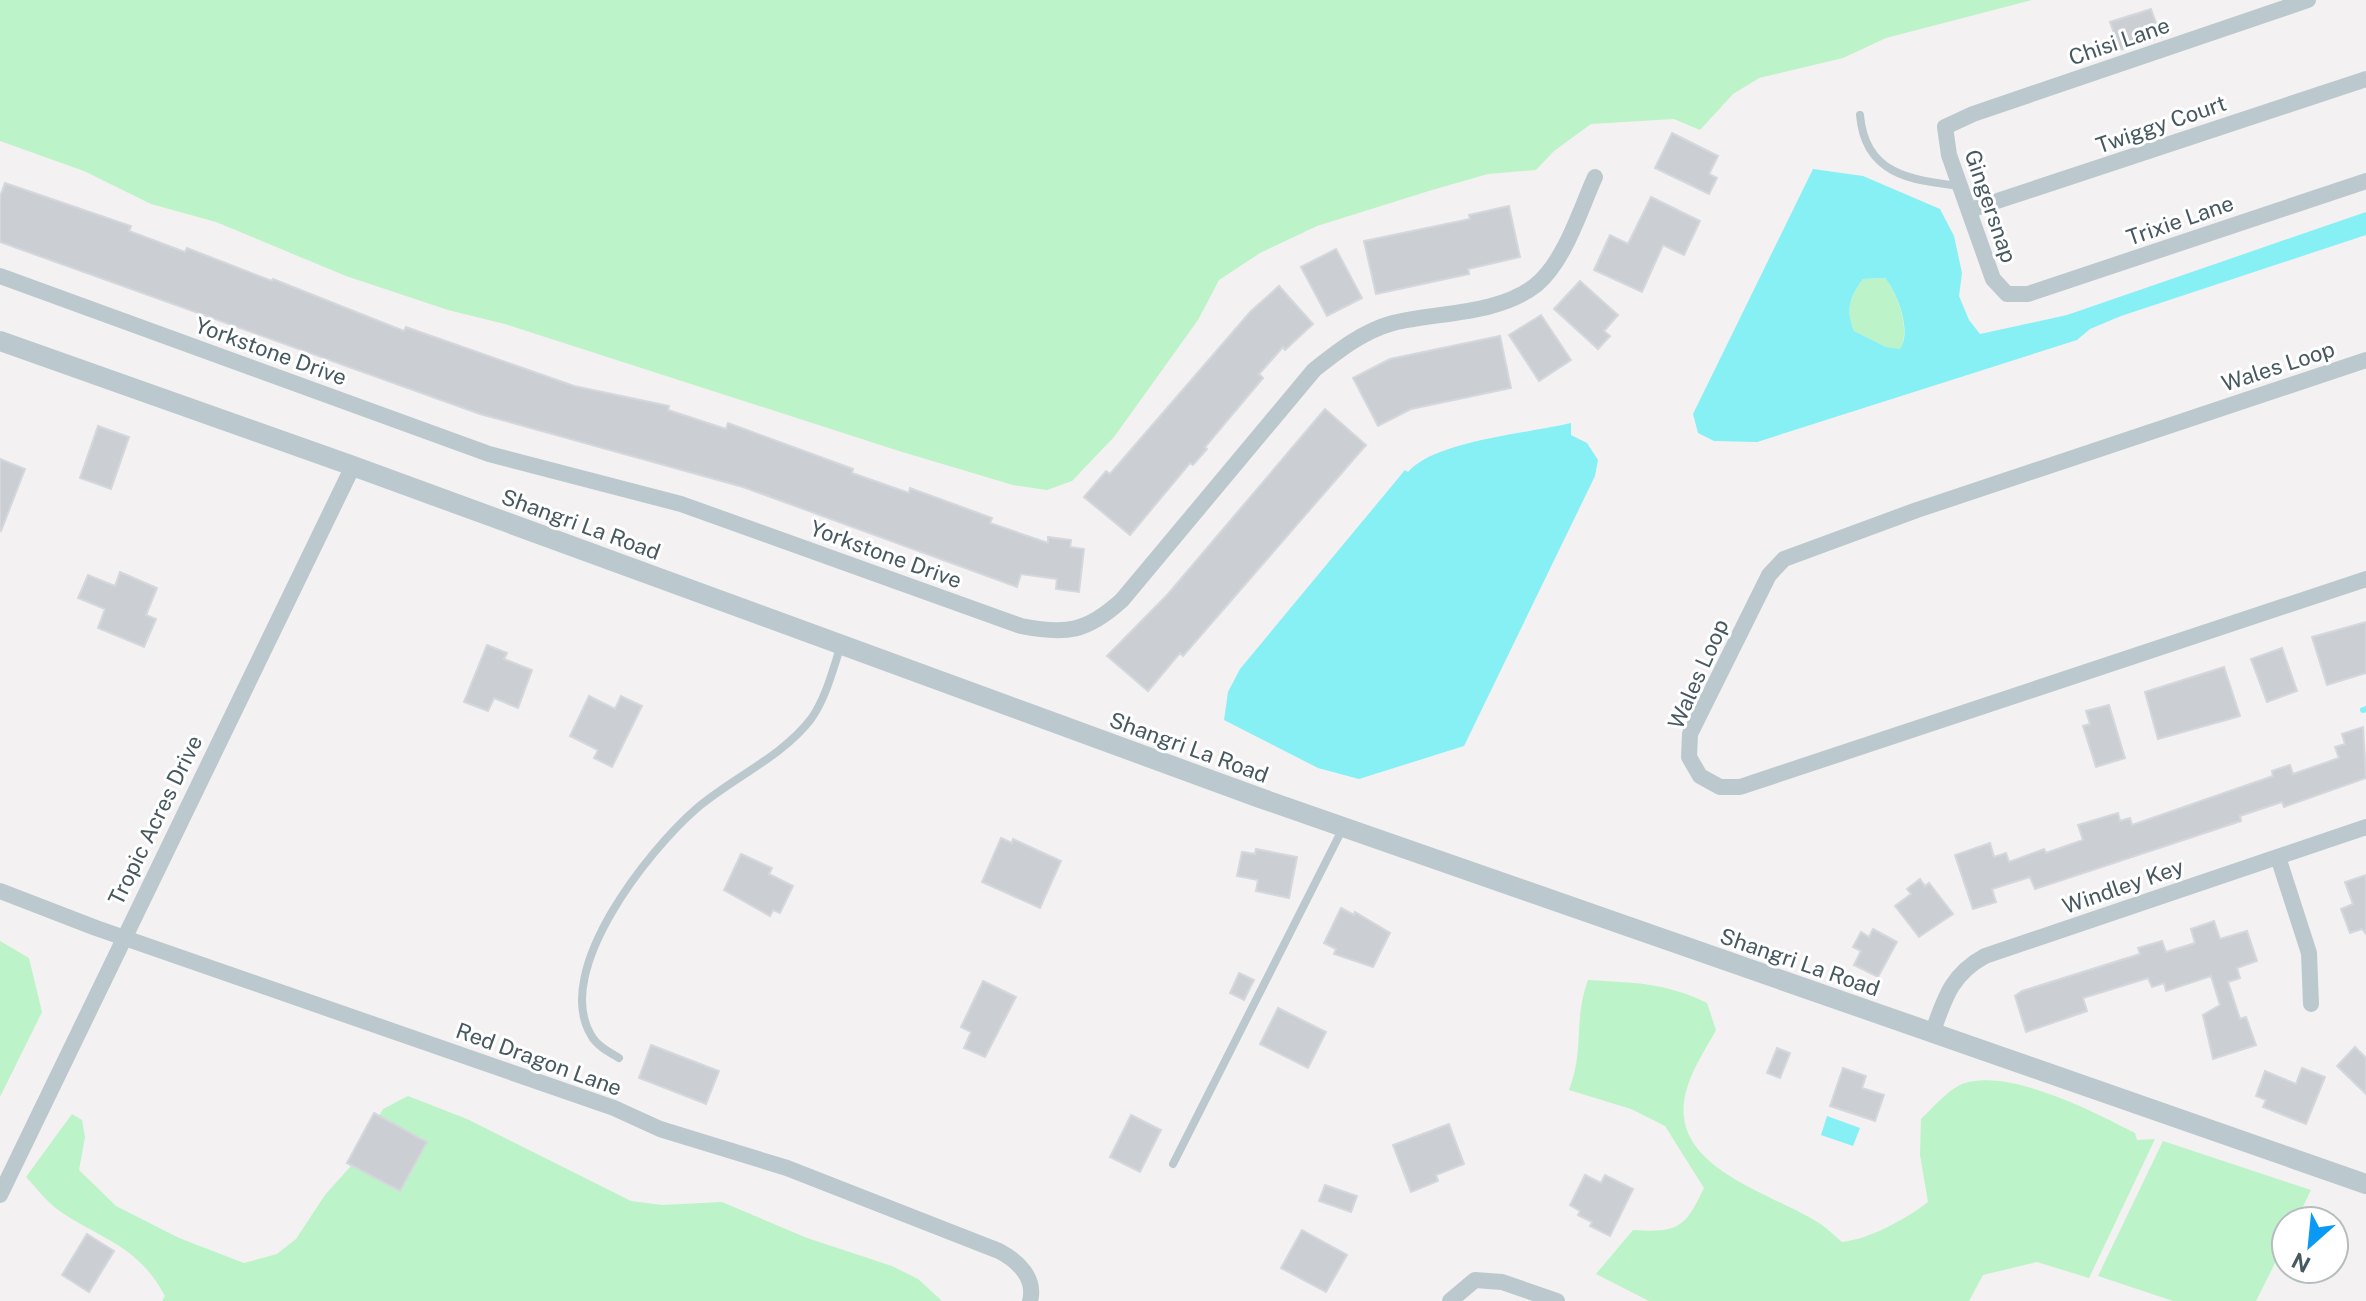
<svg xmlns="http://www.w3.org/2000/svg" width="2366" height="1301" viewBox="0 0 2366 1301" font-family="'Public Sans',sans-serif">
  <style>
    .green { fill: #bdf3c8 }
    .water { fill: #87f0f4; fill-rule: evenodd }
    .lines { fill: none; stroke-linecap: round; stroke-linejoin: round }
    .stream { stroke: #87f0f4; stroke-width: 6 }
    .building { fill: #cbcfd4; stroke: #d4d8dd; stroke-width: 2 }
    .service { stroke: #bbc9cf; stroke-width: 8 }
    .minor { stroke: #bbc9cf; stroke-width: 16 }
    .tertiary { stroke: #bbc9cf; stroke-width: 20 }
    .labels { text-anchor: middle; dominant-baseline: central; stroke-width: 6; stroke-linejoin: round; paint-order: stroke }
    .street-label { font-size: 22px; fill: #475960; stroke: #fff }
  </style>
  <rect width="100%" height="100%" fill="#f3f1f1"/>
  <path class="green" d="M 0,0 L 2032,0 L 1886,38 L 1843,58 L 1759,78 L 1733,94 L 1700,130 L 1674,119 L 1591,124 L 1554,151 L 1536,170 L 1488,174 L 1432,190 L 1317,226 L 1260,253 L 1219,280 L 1198,320 L 1114,437 L 1072,481 L 1047,490 L 1013,485 L 899,451 L 505,324 L 448,310 L 346,276 L 216,222 L 151,204 L 84,171 L 0,141 Z
    M 1885,278 C 1898,294 1911,330 1900,350 L 1886,347 L 1854,331 C 1845,309 1850,297 1863,279 Z
    M 0,941 L 29,958 L 42,1012 L 0,1097 Z
    M 1588,980 C 1634,983 1664,982 1707,1003 L 1716,1030 C 1707,1047 1694,1066 1688,1085 C 1660,1166 1769,1191 1819,1223 C 1827,1228 1835,1236 1842,1242 C 1870,1239 1906,1219 1928,1202 L 1920,1155 L 1921,1119 C 1933,1108 1949,1088 1965,1083 C 2011,1069 2094,1112 2135,1133 L 2137,1140 L 2155,1139 L 2089,1278 L 2037,1262 L 1983,1275 L 1969,1301 L 1649,1301 L 1596,1274 L 1633,1230 C 1678,1233 1685,1228 1704,1188 L 1665,1126 L 1631,1109 L 1569,1090 C 1585,1049 1573,1021 1588,980 Z
    M 408,1096 L 467,1119 L 631,1201 L 662,1205 L 722,1202 L 807,1238 L 892,1266 L 918,1279 L 942,1301 L 162,1301 L 165,1296 C 138,1246 105,1241 61,1212 C 48,1203 37,1189 26,1177 L 72,1114 L 82,1120 L 85,1137 L 79,1170 L 116,1206 L 179,1238 L 244,1263 L 277,1254 L 296,1239 L 325,1195 L 350,1167 L 383,1109 Z
    M 2163,1141 L 2311,1190 L 2296,1221 L 2286,1221 L 2286,1241 L 2256,1301 L 2173,1301 L 2098,1276 Z"/>
  <path class="water" d="M 1813,169 L 1863,176 L 1940,209 L 1954,236 L 1962,273 L 1959,296 L 1969,320 L 1980,334 L 2067,315 L 2366,212 L 2366,235 L 2121,316 L 2090,329 L 2077,340 L 1757,442 L 1714,441 L 1698,433 L 1693,414 ZM 1885,278 C 1898,294 1912,331 1900,349 L 1886,347 L 1854,331 C 1845,309 1850,297 1863,279 Z
    M 1571,423 L 1571,435 L 1587,443 L 1598,460 L 1595,476 L 1464,746 L 1359,779 L 1318,768 L 1224,720 L 1228,692 L 1240,669 L 1405,470 L 1408,472 C 1434,441 1530,433 1571,423 Z
    M 1827,1116 L 1860,1128 L 1853,1146 L 1821,1135 Z"/>
  <g class="lines">
    <path class="stream" d="M 2363,710 L 2366,709"/>
  </g>
  <path class="building" d="M 2151,9 L 2161,37 L 2120,50 L 2110,22 Z
    M 1672,133 L 1718,156 L 1709,174 L 1717,178 L 1709,194 L 1655,168 Z
    M 5,183 L 131,226 L 129,231 L 185,252 L 187,248 L 272,281 L 273,279 L 404,331 L 406,327 L 574,386 L 669,406 L 668,410 L 726,429 L 728,423 L 853,469 L 852,473 L 909,493 L 910,488 L 992,518 L 990,523 L 1048,543 L 1048,537 L 1071,540 L 1070,547 L 1084,549 L 1079,592 L 1056,589 L 1057,579 L 1021,574 L 1017,587 L 743,487 L 480,414 L 0,242 L 0,197 Z
    M 1651,197 L 1700,221 L 1684,255 L 1663,245 L 1642,292 L 1594,270 L 1610,235 L 1628,244 Z
    M 1509,206 L 1520,257 L 1468,269 L 1469,274 L 1376,294 L 1364,241 L 1470,219 L 1469,215 Z
    M 1336,249 L 1362,298 L 1327,316 L 1301,267 Z
    M 1580,281 L 1618,315 L 1604,331 L 1610,336 L 1598,349 L 1554,309 Z
    M 1279,286 L 1313,324 L 1285,350 L 1283,347 L 1259,374 L 1263,378 L 1205,447 L 1207,449 L 1193,465 L 1190,463 L 1130,535 L 1084,497 L 1106,471 L 1110,474 L 1251,311 Z
    M 1541,315 L 1571,360 L 1539,381 L 1509,335 Z
    M 1500,336 L 1511,388 L 1411,409 L 1378,426 L 1353,378 L 1390,359 Z
    M 1325,409 L 1366,445 L 1183,656 L 1180,653 L 1148,691 L 1107,656 L 1168,594 Z
    M 98,426 L 129,437 L 111,489 L 80,478 Z
    M 0,459 L 25,469 L 1,531 L 0,530 Z
    M 120,572 L 157,588 L 146,615 L 156,619 L 144,647 L 98,628 L 105,609 L 78,598 L 88,575 L 115,586 Z
    M 2366,622 L 2366,673 L 2327,685 L 2312,637 Z
    M 487,645 L 507,653 L 504,659 L 532,670 L 518,708 L 494,698 L 488,711 L 464,702 Z
    M 2282,648 L 2297,691 L 2267,702 L 2251,659 Z
    M 2224,667 L 2240,716 L 2158,739 L 2145,692 Z
    M 589,696 L 615,709 L 621,696 L 642,706 L 612,767 L 594,758 L 598,750 L 570,736 Z
    M 2109,705 L 2125,758 L 2096,767 L 2083,726 L 2090,724 L 2086,711 Z
    M 2363,727 L 2366,778 L 2284,807 L 2282,802 L 2240,816 L 2241,821 L 2035,889 L 2030,877 L 1992,889 L 1996,902 L 1973,909 L 1955,855 L 1990,843 L 1994,857 L 2006,853 L 2009,862 L 2044,849 L 2046,853 L 2083,840 L 2078,825 L 2118,813 L 2120,821 L 2130,818 L 2132,825 L 2273,776 L 2272,771 L 2290,765 L 2293,774 L 2339,758 L 2335,747 L 2345,744 L 2342,734 Z
    M 1001,838 L 1012,843 L 1013,839 L 1061,861 L 1040,908 L 982,882 Z
    M 1256,849 L 1297,857 L 1289,898 L 1256,891 L 1258,880 L 1237,876 L 1242,852 L 1255,854 Z
    M 741,854 L 772,868 L 769,874 L 793,886 L 780,913 L 773,910 L 770,916 L 724,890 Z
    M 2366,875 L 2366,934 L 2362,929 L 2350,933 L 2341,909 L 2353,904 L 2345,882 Z
    M 1920,879 L 1925,886 L 1929,883 L 1953,914 L 1919,937 L 1895,906 L 1911,894 L 1907,889 Z
    M 1341,908 L 1354,915 L 1355,912 L 1390,933 L 1373,967 L 1334,954 L 1336,949 L 1324,943 Z
    M 2214,921 L 2220,939 L 2247,931 L 2257,961 L 2237,968 L 2240,978 L 2228,982 L 2240,1019 L 2246,1017 L 2256,1045 L 2213,1059 L 2203,1015 L 2220,1005 L 2211,976 L 2166,991 L 2164,983 L 2152,987 L 2148,978 L 2083,998 L 2087,1011 L 2026,1032 L 2015,996 L 2022,991 L 2140,954 L 2138,948 L 2162,941 L 2166,952 L 2195,943 L 2191,929 Z
    M 1873,929 L 1897,942 L 1878,977 L 1854,965 L 1861,951 L 1853,947 L 1861,932 L 1869,937 Z
    M 1239,973 L 1254,980 L 1244,1000 L 1230,993 Z
    M 983,981 L 1016,997 L 985,1057 L 964,1048 L 971,1032 L 961,1027 Z
    M 1278,1008 L 1326,1032 L 1308,1068 L 1260,1044 Z
    M 651,1045 L 719,1071 L 706,1104 L 639,1078 Z
    M 2355,1047 L 2366,1058 L 2366,1094 L 2337,1066 Z
    M 1777,1048 L 1790,1053 L 1780,1078 L 1767,1073 Z
    M 1843,1068 L 1866,1076 L 1862,1088 L 1884,1095 L 1875,1121 L 1830,1106 Z
    M 2302,1068 L 2325,1077 L 2306,1124 L 2263,1107 L 2266,1100 L 2256,1096 L 2265,1071 L 2296,1084 Z
    M 374,1113 L 427,1142 L 400,1191 L 347,1163 Z
    M 1131,1115 L 1161,1130 L 1140,1172 L 1110,1157 Z
    M 1449,1124 L 1464,1164 L 1436,1175 L 1438,1181 L 1411,1192 L 1393,1145 Z
    M 1585,1175 L 1601,1183 L 1605,1175 L 1633,1189 L 1610,1236 L 1590,1226 L 1592,1222 L 1578,1215 L 1580,1211 L 1570,1205 Z
    M 1325,1185 L 1357,1196 L 1351,1212 L 1319,1201 Z
    M 1302,1230 L 1347,1255 L 1326,1292 L 1281,1268 Z
    M 87,1234 L 114,1251 L 89,1292 L 62,1275 Z"/>
  <g class="lines">
    <path class="service" d="M 1860,115 C 1865,174 1909,180 1960,186
      M 619,1058 C 609,1052 597,1046 591,1035 C 552,970 650,849 696,809 C 732,778 782,757 811,719 C 826,698 833,669 841,645
      M 1173,1164 L 1343,828"/>
    <path class="minor" d="M 2308,0 L 1973,114 L 1945,127 L 1949,155 L 1993,279 L 2007,294 L 2028,294 L 2366,181
      M 1970,210 L 2366,79
      M 0,276 L 489,454 L 681,504 L 1021,626 C 1066,635 1087,632 1122,600 L 1314,370 C 1338,351 1363,331 1393,323 C 1437,312 1498,315 1536,285 C 1565,261 1580,210 1595,177
      M 2366,360 L 1917,510 L 1784,559 L 1769,575 L 1690,734 L 1689,757 L 1700,776 L 1720,787 L 1740,787 L 2366,579
      M 2278,857 L 2309,953 L 2311,1004
      M 0,891 L 96,928 L 614,1108 L 660,1129 L 787,1168 L 999,1251 C 1018,1261 1036,1278 1030,1301
      M 1933,1031 C 1945,997 1952,974 1985,956 L 2366,827
      M 0,1195 L 353,466
      M 1450,1301 L 1475,1280 L 1502,1282 L 1557,1301"/>
    <path class="tertiary" d="M 0,341 L 353,466 L 1260,798 L 2366,1184"/>
  </g>
  <g class="labels">
    <g class="street-label">
      <text transform="translate(2119 41) rotate(-19)">Chisi Lane</text>
      <text transform="translate(2161 124) rotate(-19)">Twiggy Court</text>
      <text transform="translate(1991 206) rotate(71)">Gingersnap</text>
      <text transform="translate(2180 220) rotate(-19)">Trixie Lane</text>
      <text transform="translate(271 351) rotate(20)">Yorkstone Drive</text>
      <text transform="translate(2278 366) rotate(-18)">Wales Loop</text>
      <text transform="translate(581 524) rotate(20)">Shangri La Road</text>
      <text transform="translate(886 554) rotate(20)">Yorkstone Drive</text>
      <text transform="translate(1698 674) rotate(-66)">Wales Loop</text>
      <text transform="translate(1189 747) rotate(20)">Shangri La Road</text>
      <text transform="translate(155 820) rotate(-64)">Tropic Acres Drive</text>
      <text transform="translate(2123 886) rotate(-19)">Windley Key</text>
      <text transform="translate(1800 962) rotate(19)">Shangri La Road</text>
      <text transform="translate(539 1059) rotate(20)">Red Dragon Lane</text>
    </g>
  </g>
  <g transform="translate(2310 1245) rotate(207)"><circle r="38" fill="#ffffff" stroke="#b5bdbf" stroke-width="2"/>
  <path d="M0-6L14 30L0 20L-14 30Z" fill="#0a9af4"/>
  <text y="-12" font-size="22" font-weight="bold" text-anchor="middle" fill="#475960">N</text>
  </g>
</svg>
